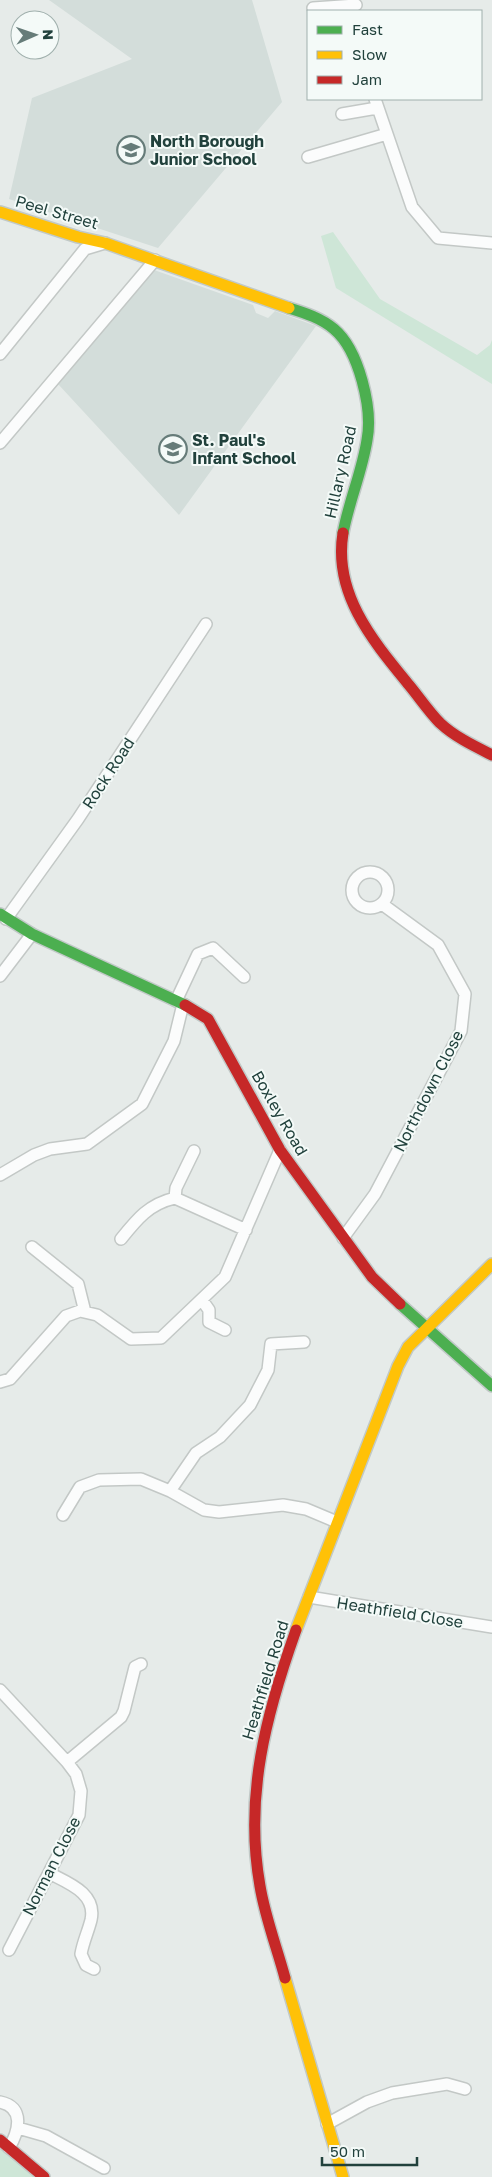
<svg xmlns="http://www.w3.org/2000/svg" width="492" height="2177" viewBox="0 0 492 2177" font-family="'Golos Text',sans-serif">
  <style>
    .built { fill: #d3ddda }
    .green { fill: #cee6d7 }
    .lines { fill: none; stroke-linecap: round; stroke-linejoin: round }
    .street-casing { stroke: #c3c8c6; stroke-width: 14 }
    .fast-casing { stroke: #c1c9c7; stroke-width: 14 }
    .slow-casing { stroke: #c1c9c7; stroke-width: 14 }
    .jam-casing { stroke: #c1c9c7; stroke-width: 14 }
    .street { stroke: #fbfcfc; stroke-width: 11 }
    .fast { stroke: #4caf50; stroke-width: 11 }
    .slow { stroke: #ffc107; stroke-width: 11 }
    .jam { stroke: #c62828; stroke-width: 11 }
    .labels { text-anchor: middle; dominant-baseline: central; stroke-width: 4; stroke-linejoin: round; paint-order: stroke }
    .poi-label { font-size: 16px; font-weight: bold; fill: #21413c; stroke: #f4faf8; text-anchor: start }
    .street-label { font-size: 16px; fill: #21413c; stroke: #f4faf8 }
  </style>
  <rect width="100%" height="100%" fill="#e6ebe9"/>
  <path class="built" d="M 49,0 L 252,0 L 282,102 L 158,248 L 9,199 L 32,98 L 132,59 Z
    M 154,270 L 253,305 L 256,313 L 268,318 L 275,311 L 316,326 L 179,515 L 58,384 Z"/>
  <path class="green" d="M 333,232 L 380,299 L 477,355 L 490,345 L 492,340 L 492,384 L 336,288 L 321,236 Z
    M 0,2140 L 44,2177 L 0,2177 Z"/>
  <g class="lines">
    <defs>
      <path id="street" d="M 313,8 L 356,5
        M 375,99 L 412,207 L 438,238 L 492,243
        M 342,114 L 377,108
        M 308,157 L 387,134
        M 0,354 L 85,249 L 105,243
        M 0,443 L 155,260
        M352 890a18 18 0 1 1 36 0a18 18 0 1 1-36 0Z
        M 6,919 L 78,819 L 206,624
        M 0,976 L 32,934
        M 176,1001 L 198,954 L 213,948 L 244,977
        M 194,1151 L 176,1188 L 175,1198 L 246,1230
        M 0,1175 L 34,1155 L 50,1149 L 87,1144 L 142,1104 L 174,1041 L 183,1004
        M 343,1238 L 375,1194 L 461,1031 L 465,994 L 438,945 L 382,904
        M 121,1239 C 137,1219 149,1204 175,1198
        M 32,1247 L 78,1284 L 85,1312
        M 202,1300 L 209,1310 L 209,1322 L 225,1330
        M 304,1342 L 271,1344 L 268,1370 L 250,1405 L 220,1437 L 196,1453 L 170,1491 L 204,1510 L 219,1512 L 283,1505 L 306,1509 L 337,1522
        M 0,1382 L 10,1379 L 66,1316 L 80,1311 L 97,1315 L 131,1339 L 161,1338 L 225,1277 L 280,1150
        M 63,1515 L 80,1487 L 99,1480 L 141,1479 L 170,1491
        M 309,1597 L 492,1627
        M 0,1690 L 67,1762 L 76,1774 L 81,1791 L 79,1815 L 9,1950
        M 67,1762 L 121,1717 L 124,1711 L 135,1667 L 141,1664
        M 49,1873 C 68,1883 97,1893 91,1920 C 88,1932 83,1942 81,1954 L 86,1965 L 94,1969
        M 0,2102 C 25,2107 19,2131 9,2148
        M 327,2124 L 367,2102 L 392,2093 L 447,2084 L 465,2089
        M 18,2128 L 46,2136 L 104,2168"/>
      <path id="fast" d="M 289,308 C 305,313 321,318 334,329 C 359,350 373,409 367,440 C 362,472 349,501 343,533
        M 0,914 L 32,934 L 185,1005
        M 400,1304 L 492,1386"/>
      <path id="slow" d="M 0,212 L 78,237 L 105,243 L 289,308
        M 296,1630 L 398,1366 L 408,1347 L 492,1264
        M 285,1978 L 343,2177"/>
      <path id="jam" d="M 343,533 C 333,594 373,641 409,685 C 419,697 429,712 440,723 C 455,737 474,746 492,755
        M 185,1005 L 208,1019 L 280,1150 L 372,1277 L 400,1304
        M 285,1978 C 277,1948 265,1917 260,1886 C 244,1797 266,1714 296,1630
        M 0,2140 L 44,2177"/>
    </defs>
    <use href="#street" class="street-casing"/>
    <use href="#fast" class="fast-casing"/>
    <use href="#slow" class="slow-casing"/>
    <use href="#jam" class="jam-casing"/>
    <use href="#street" class="street"/>
    <use href="#fast" class="fast"/>
    <use href="#slow" class="slow"/>
    <use href="#jam" class="jam"/>
  </g>
  <defs>
    <symbol id="school-ring" viewBox="-11 -11 22 22"><circle r="9.5" fill="#f4faf8" stroke="#667c79" stroke-width="1.5"/><path d="M0-5L7-2L0 1L-7-2ZM-4 1L0 2.5L4 1V4Q0 6-4 4Z" fill="#667c79"/></symbol>
  </defs>
  <g fill-rule="evenodd">
    <use href="#school-ring" x="115" y="134" width="32" height="32"/>
    <use href="#school-ring" x="157" y="433" width="32" height="32"/>
  </g>
  <g class="labels">
    <g class="poi-label">
      <text x="150" y="141">North Borough<tspan x="150" dy="18">Junior School</tspan></text>
      <text x="192" y="440">St. Paul's<tspan x="192" dy="18">Infant School</tspan></text>
    </g>
    <g class="street-label">
      <text transform="translate(57 212) rotate(16)">Peel Street</text>
      <text transform="translate(340 472) rotate(-77)">Hillary Road</text>
      <text transform="translate(108 773) rotate(-57)">Rock Road</text>
      <text transform="translate(428 1091) rotate(-63)">Northdown Close</text>
      <text transform="translate(280 1113) rotate(60)">Boxley Road</text>
      <text transform="translate(400 1612) rotate(9)">Heathfield Close</text>
      <text transform="translate(265 1680) rotate(-73)">Heathfield Road</text>
      <text transform="translate(51 1866) rotate(-63)">Norman Close</text>
    </g>
  </g>
  <rect x="307" y="10" width="175" height="90" fill="#f4faf8" stroke="#a0b0ad"/>
  <rect x="317" y="26" width="25" height="8" fill="#4caf50" stroke="#a0b0ad"/>
  <text x="352" y="35" font-size="15" fill="#21413c">Fast</text>
  <rect x="317" y="51" width="25" height="8" fill="#ffc107" stroke="#a0b0ad"/>
  <text x="352" y="60" font-size="15" fill="#21413c">Slow</text>
  <rect x="317" y="76" width="25" height="8" fill="#c62828" stroke="#a0b0ad"/>
  <text x="352" y="85" font-size="15" fill="#21413c">Jam</text>
  <g transform="translate(35 35) rotate(88)"><circle r="24" fill="#f4faf8" stroke="#a0b0ad"/>
  <path d="M0-4L9 19L0 12L-9 19Z" fill="#667c79"/>
  <text y="-8" font-size="14" font-weight="bold" text-anchor="middle" fill="#21413c">N</text>
  </g>
  <path d="M322 2157v8h95v-8" fill="none" stroke="#21413c" stroke-width="2.5"/>
  <text x="330" y="2157" font-size="15" fill="#21413c" stroke="#f4faf8" stroke-width="4" paint-order="stroke">50 m</text>
</svg>
